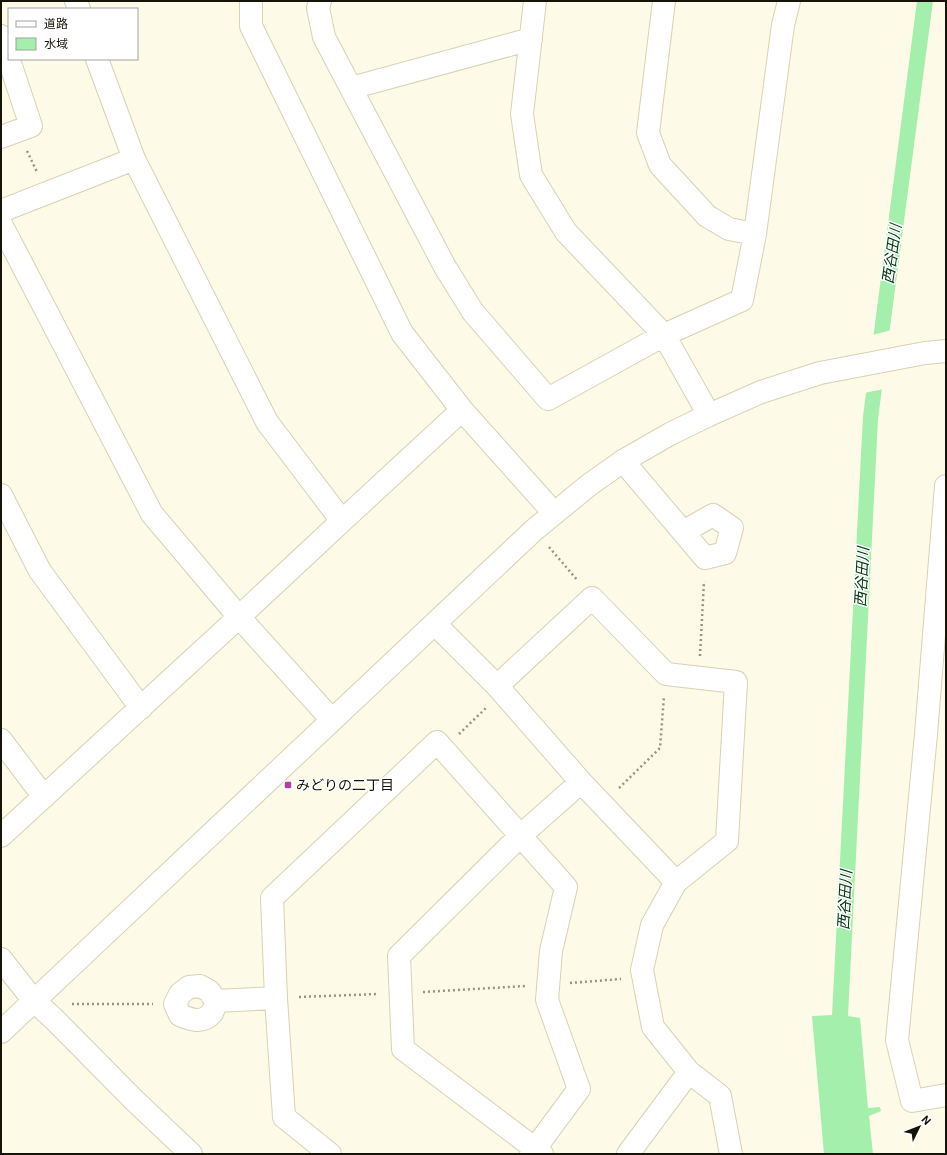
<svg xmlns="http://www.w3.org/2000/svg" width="947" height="1155" viewBox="0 0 947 1155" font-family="Roboto,'Noto Sans JP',sans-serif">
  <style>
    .water { fill: #a4efac }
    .pier { fill: #fefae8 }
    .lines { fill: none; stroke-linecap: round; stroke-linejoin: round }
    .minor-casing { stroke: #d8d1b3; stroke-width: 24 }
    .tertiary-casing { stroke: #d8d1b3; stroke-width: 24 }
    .path { stroke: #979485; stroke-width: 2.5; stroke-dasharray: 2 3; stroke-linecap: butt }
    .minor { stroke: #fff; stroke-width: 22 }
    .tertiary { stroke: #fff; stroke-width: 22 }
    .poi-dot { fill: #b043a3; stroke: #fff; stroke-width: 1.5 }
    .labels { text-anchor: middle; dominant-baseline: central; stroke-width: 3; stroke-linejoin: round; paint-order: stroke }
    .poi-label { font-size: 14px; fill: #161409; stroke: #fff; text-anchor: start }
    .water-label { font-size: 15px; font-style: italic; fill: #00390f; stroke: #fff }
  </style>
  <rect width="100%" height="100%" fill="#fefae8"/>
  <path class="water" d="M 917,1 L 933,1 L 878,419 L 848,1016 L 860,1018 L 868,1108 L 880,1107 L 881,1111 L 869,1116 L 873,1154 L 824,1154 L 812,1016 L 832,1015 L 863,416 Z"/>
  <path class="pier" d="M 892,330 L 884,389 L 864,393 L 872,335 Z"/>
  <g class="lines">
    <defs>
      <path id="minor" d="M 76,1 L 79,9
        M 251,1 L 251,26 L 402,333 L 462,410 L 554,513
        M 320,1 L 318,8 L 324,37 L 445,267 L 473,312 L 548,399 L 664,335 L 742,300 L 755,234 L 783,25 L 789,1
        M 535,1 L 522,114 L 531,175 L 566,232 L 664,335 L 709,415
        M 664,1 L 648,133 L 660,165 L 707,216 L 729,229 L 755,234
        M 1,36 L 31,126 L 1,137
        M 351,88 L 531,39
        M 1,211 L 134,159
        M 1,224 L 152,514 L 239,617 L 332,720
        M 623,461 L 705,558 L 725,553 L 732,528 L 713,515 L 683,532
        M 946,486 L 926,734 L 897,1040 L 912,1101 L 946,1095
        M 1,495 L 40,571 L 141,708
        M 342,521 L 462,410
        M 435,624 L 497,686 L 581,782 L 676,882
        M 497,686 L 592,598 L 666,674 L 736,682 L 727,841 L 676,882 L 652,925 L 642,970 L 653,1027 L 689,1072 L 720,1096 L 731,1154
        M 1,740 L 44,797
        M 1,836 L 239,617 L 342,521 L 267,422 L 134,159 L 97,59
        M 1,959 L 34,1001 L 54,1019 L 134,1100 L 191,1154
        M 216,1001 C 215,1004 214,1010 212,1013 C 203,1024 191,1020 180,1015 L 175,1004 L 180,994 L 189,987 L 200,986 L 209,991 L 216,1001 L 276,998
        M 330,1154 L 284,1117 L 276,998 L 272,898 L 437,742 L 566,887 L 551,951 L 547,1000 L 579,1089 L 531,1154
        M 542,1154 L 403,1049 L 399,956 L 520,836 L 581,782
        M 628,1154 L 689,1072"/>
      <path id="tertiary" d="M 1,1032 L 534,530 L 589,485 L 623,461 L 670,434 L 709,415 L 761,392 L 820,373 L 925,353 L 946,351"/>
    </defs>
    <use href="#minor" class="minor-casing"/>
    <use href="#tertiary" class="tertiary-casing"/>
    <path class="path" d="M 27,151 L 37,172
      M 549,547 L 578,581
      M 700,656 L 704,581
      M 459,734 L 486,708
      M 619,788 L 660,748 L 664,696
      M 570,983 L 621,979
      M 423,992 L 526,986
      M 299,997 L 378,994
      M 72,1004 L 153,1004"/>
    <use href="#minor" class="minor"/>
    <use href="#tertiary" class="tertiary"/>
  </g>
  <rect class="poi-dot" x="284" y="781" width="8" height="8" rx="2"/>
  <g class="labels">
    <g class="poi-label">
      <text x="296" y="785">みどりの二丁目</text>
    </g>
    <g class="water-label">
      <text transform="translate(892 254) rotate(-82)">西谷田川</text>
      <text transform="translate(862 577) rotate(-87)">西谷田川</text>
      <text transform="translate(845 900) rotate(-87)">西谷田川</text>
    </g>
  </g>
  <rect width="947" height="1155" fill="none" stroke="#161409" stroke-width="4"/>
  <rect x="8" y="8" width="130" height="52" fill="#ffffff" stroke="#a2a19d"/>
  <rect x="16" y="21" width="20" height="6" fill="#ffffff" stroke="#a2a19d"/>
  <text x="44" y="28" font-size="12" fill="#161409">道路</text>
  <rect x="16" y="38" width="20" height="12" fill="#a4efac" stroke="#a2a19d"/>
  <text x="44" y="48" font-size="12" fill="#161409">水域</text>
  <g transform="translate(919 1127) rotate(47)" stroke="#ffffff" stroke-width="3" paint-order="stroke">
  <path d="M0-3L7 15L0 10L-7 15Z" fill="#161409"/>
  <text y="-6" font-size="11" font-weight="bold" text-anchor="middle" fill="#161409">N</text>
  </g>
</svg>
